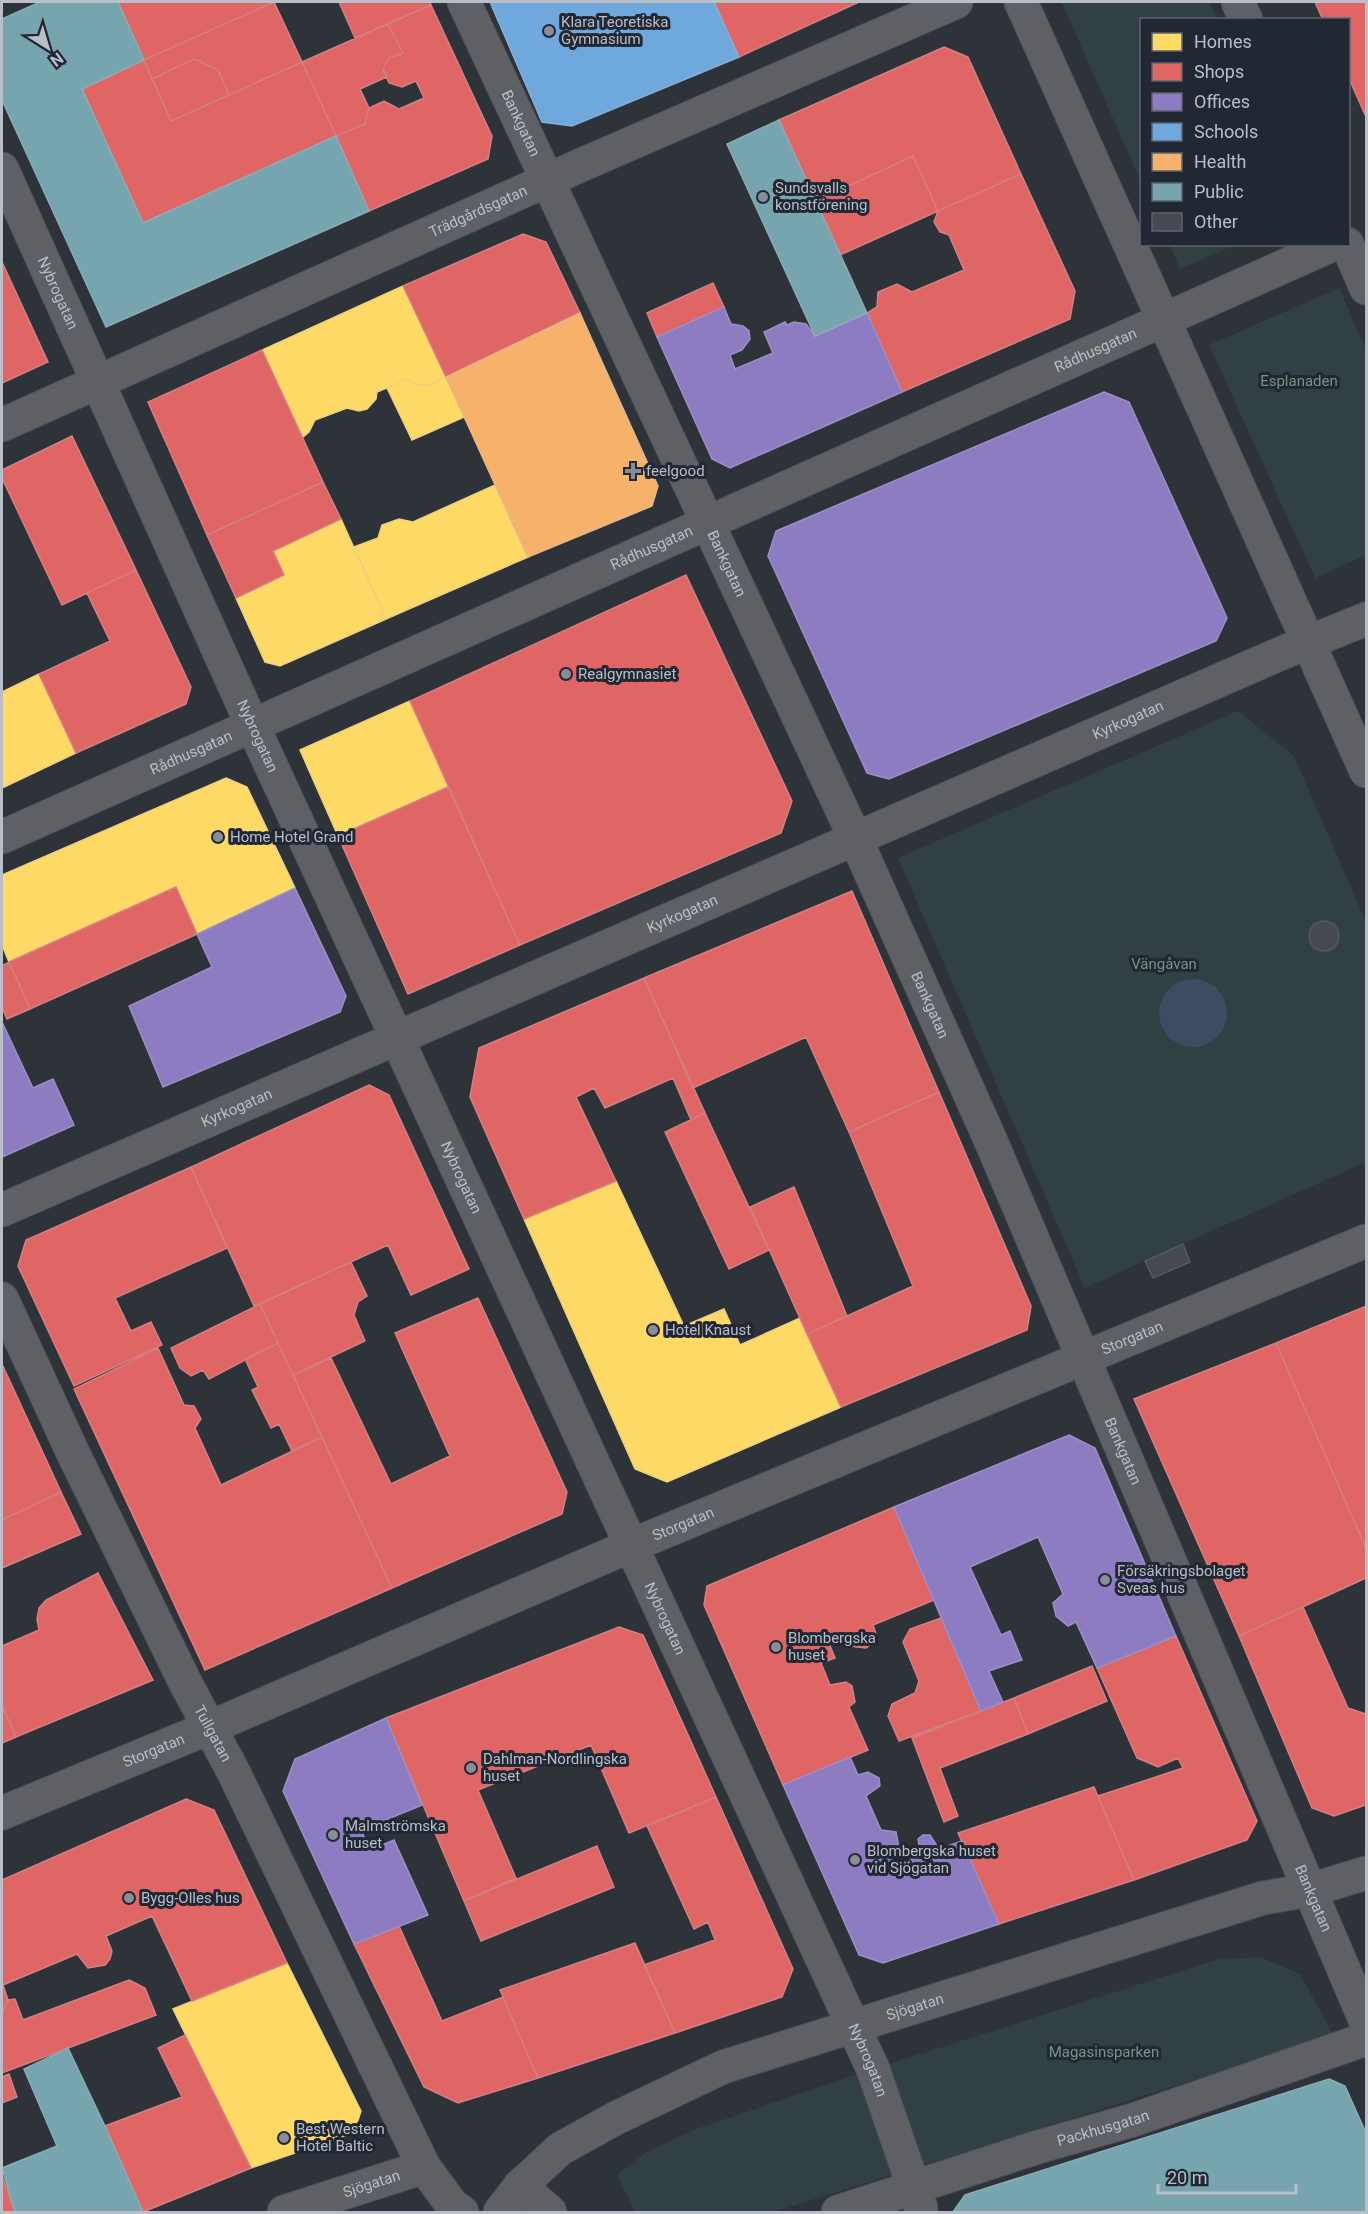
<svg xmlns="http://www.w3.org/2000/svg" width="1368" height="2214" viewBox="0 0 1368 2214" font-family="Roboto,sans-serif">
  <style>
    .green { fill: #314043 }
    .water { fill: #3f4b60 }
    .homes { fill: #ffd966; stroke: #ead183; stroke-width: 1.5 }
    .shops { fill: #e06666; stroke: #d48083; stroke-width: 1.5 }
    .offices { fill: #8e7cc3; stroke: #9b90c4; stroke-width: 1.5 }
    .schools { fill: #6fa8dc; stroke: #85afd6; stroke-width: 1.5 }
    .health { fill: #f6b26b; stroke: #e4b687; stroke-width: 1.5 }
    .public { fill: #76a5af; stroke: #8aacb6; stroke-width: 1.5 }
    .building { fill: #46494f; stroke: #565960; stroke-width: 1.5 }
    .lines { fill: none; stroke-linecap: round; stroke-linejoin: round }
    .minor-casing { stroke: #4c4e53; stroke-width: 35 }
    .minor { stroke: #5e6066; stroke-width: 33 }
    .poi-dot { fill: #888d96; stroke: #212833; stroke-width: 2 }
    .labels { text-anchor: middle; dominant-baseline: central; stroke-width: 6; stroke-linejoin: round; paint-order: stroke }
    .poi-label { font-size: 15px; fill: #b9bec8; stroke: #212833; text-anchor: start }
    .street-label { font-size: 15px; fill: #b9bec8; stroke: #212833 }
    .park-label { font-size: 15px; fill: #73967d; stroke: #212833 }
  </style>
  <rect width="100%" height="100%" fill="#2e3239"/>
  <path class="green" d="M 1064,2 L 1209,2 L 1217,19 L 1142,20 L 1141,182 L 1062,3 Z
    M 1170,245 L 1235,245 L 1180,269 Z
    M 1339,288 L 1366,350 L 1366,555 L 1315,578 L 1209,345 Z
    M 1238,711 L 1294,756 L 1366,922 L 1366,1162 L 1183,1244 L 1190,1262 L 1153,1278 L 1145,1261 L 1085,1288 L 898,858 Z
    M 1260,1957 L 1300,1974 L 1334,2036 L 773,2212 L 635,2212 L 617,2175 L 648,2151 L 696,2129 L 873,2069 L 1219,1959 Z"/>
  <path class="water" d="M1159 1013a34 34 0 1 1 68 0a34 34 0 1 1-68 0Z"/>
  <path class="homes" d="M 403,286 L 446,377 L 428,385 L 414,384 L 408,379 L 377,392 L 376,399 L 367,409 L 359,411 L 347,408 L 315,420 L 309,432 L 303,437 L 262,350 Z
    M 446,377 L 464,417 L 412,440 L 387,388 L 408,379 L 414,384 L 428,385 Z
    M 495,485 L 528,557 L 386,619 L 354,547 L 378,538 L 382,525 L 399,519 L 413,522 Z
    M 341,519 L 386,619 L 280,666 L 265,662 L 236,598 L 284,575 L 273,551 Z
    M 39,674 L 76,753 L 2,788 L 2,692 Z
    M 410,701 L 448,787 L 338,836 L 300,750 Z
    M 226,778 L 247,787 L 295,888 L 197,934 L 176,887 L 9,962 L 2,945 L 2,875 Z
    M 616,1181 L 684,1326 L 724,1309 L 740,1345 L 800,1318 L 841,1407 L 667,1482 L 635,1469 L 524,1219 Z
    M 287,1963 L 361,2111 L 354,2133 L 251,2168 L 173,2009 Z"/>
  <path class="shops" d="M 118,2 L 274,2 L 144,60 Z
    M 274,2 L 302,62 L 229,95 L 218,70 L 194,59 L 152,79 L 144,60 Z
    M 339,2 L 430,2 L 431,5 L 355,38 Z
    M 714,2 L 859,2 L 739,57 Z
    M 1315,2 L 1366,2 L 1366,117 L 1348,76 L 1348,20 L 1323,20 Z
    M 431,5 L 492,136 L 488,159 L 369,211 L 336,136 L 365,124 L 369,108 L 384,101 L 399,109 L 424,98 L 416,81 L 402,87 L 389,83 L 383,69 L 389,58 L 403,53 L 388,24 Z
    M 388,24 L 403,53 L 389,58 L 383,69 L 387,77 L 360,89 L 369,108 L 365,124 L 336,136 L 302,62 Z
    M 944,47 L 968,57 L 1021,174 L 938,211 L 913,156 L 816,201 L 779,120 Z
    M 194,59 L 218,70 L 229,95 L 171,121 L 152,79 Z
    M 144,60 L 171,121 L 302,62 L 336,136 L 143,223 L 82,89 Z
    M 913,156 L 938,211 L 840,255 L 816,201 Z
    M 1021,174 L 1075,291 L 1070,319 L 902,392 L 867,313 L 877,307 L 878,292 L 897,284 L 912,292 L 964,270 L 949,235 L 940,232 L 934,222 L 938,211 Z
    M 523,234 L 546,242 L 580,313 L 446,377 L 403,286 Z
    M 2,262 L 48,362 L 2,383 Z
    M 713,283 L 724,307 L 657,337 L 647,313 Z
    M 262,350 L 323,482 L 207,535 L 148,402 Z
    M 72,436 L 136,570 L 62,605 L 2,478 L 2,470 Z
    M 323,482 L 341,519 L 273,551 L 284,575 L 236,598 L 207,535 Z
    M 136,570 L 191,687 L 186,704 L 76,753 L 39,674 L 110,641 L 87,593 Z
    M 686,575 L 792,801 L 781,833 L 520,945 L 410,701 Z
    M 448,787 L 520,945 L 408,994 L 338,836 Z
    M 176,887 L 197,934 L 30,1009 L 9,962 Z
    M 852,891 L 939,1092 L 849,1132 L 806,1037 L 693,1088 L 644,978 Z
    M 9,962 L 30,1009 L 7,1019 L 2,1007 L 2,966 Z
    M 644,978 L 705,1113 L 691,1120 L 673,1078 L 605,1108 L 594,1088 L 576,1097 L 616,1181 L 524,1219 L 470,1097 L 479,1048 Z
    M 369,1085 L 389,1095 L 469,1269 L 411,1295 L 388,1245 L 254,1306 L 191,1167 Z
    M 939,1092 L 1031,1306 L 1027,1330 L 841,1407 L 807,1334 L 913,1286 L 849,1132 Z
    M 705,1113 L 769,1250 L 729,1269 L 665,1132 Z
    M 191,1167 L 227,1248 L 115,1298 L 131,1331 L 151,1322 L 162,1345 L 74,1386 L 18,1266 L 26,1240 Z
    M 794,1187 L 847,1316 L 807,1334 L 750,1207 Z
    M 351,1262 L 367,1296 L 358,1302 L 354,1315 L 365,1341 L 293,1375 L 260,1304 Z
    M 478,1298 L 567,1492 L 562,1514 L 392,1588 L 293,1375 L 331,1358 L 391,1484 L 450,1456 L 395,1333 Z
    M 260,1304 L 278,1343 L 209,1379 L 203,1370 L 191,1376 L 180,1368 L 171,1348 Z
    M 1366,1306 L 1366,1548 L 1276,1343 Z
    M 278,1343 L 322,1437 L 292,1451 L 279,1424 L 271,1428 L 252,1390 L 258,1387 L 245,1359 Z
    M 1276,1343 L 1366,1548 L 1366,1578 L 1239,1636 L 1134,1399 Z
    M 158,1348 L 184,1405 L 194,1406 L 201,1419 L 195,1428 L 221,1485 L 322,1437 L 392,1588 L 205,1670 L 74,1389 Z
    M 2,1364 L 61,1492 L 2,1520 Z
    M 61,1492 L 81,1534 L 2,1568 L 2,1520 Z
    M 894,1507 L 934,1600 L 873,1625 L 876,1634 L 874,1642 L 866,1648 L 849,1646 L 844,1637 L 829,1643 L 835,1658 L 821,1663 L 830,1685 L 846,1682 L 852,1686 L 855,1702 L 849,1707 L 868,1750 L 783,1785 L 704,1605 L 707,1586 Z
    M 98,1573 L 153,1680 L 16,1737 L 2,1705 L 2,1646 L 39,1630 L 37,1619 L 39,1608 L 46,1600 Z
    M 1303,1607 L 1348,1708 L 1366,1714 L 1366,1805 L 1334,1816 L 1312,1808 L 1239,1636 Z
    M 941,1618 L 981,1711 L 899,1741 L 888,1716 L 892,1704 L 915,1693 L 919,1681 L 903,1642 L 910,1629 Z
    M 619,1627 L 643,1635 L 716,1797 L 629,1833 L 591,1745 L 478,1790 L 516,1878 L 464,1901 L 386,1718 Z
    M 1176,1636 L 1257,1821 L 1247,1840 L 1134,1880 L 1098,1796 L 1183,1768 L 1178,1758 L 1158,1767 L 1137,1758 L 1097,1668 Z
    M 1092,1666 L 1107,1701 L 1028,1734 L 1014,1698 Z
    M 1014,1698 L 1028,1734 L 940,1768 L 958,1816 L 944,1822 L 912,1738 Z
    M 2,1705 L 16,1737 L 2,1743 Z
    M 1094,1787 L 1134,1880 L 999,1924 L 958,1833 Z
    M 716,1797 L 793,1969 L 782,1997 L 675,2033 L 644,1965 L 715,1940 L 708,1922 L 694,1929 L 647,1826 Z
    M 186,1799 L 214,1810 L 287,1963 L 192,2001 L 152,1916 L 106,1936 L 112,1951 L 110,1959 L 105,1965 L 88,1968 L 77,1954 L 3,1985 L 8,2000 L 2,2012 L 2,1880 Z
    M 597,1846 L 614,1887 L 481,1941 L 464,1901 Z
    M 399,1926 L 442,2021 L 503,1997 L 538,2078 L 458,2103 L 424,2087 L 354,1944 Z
    M 635,1943 L 675,2033 L 538,2078 L 500,1990 Z
    M 129,1980 L 145,1988 L 156,2015 L 2,2073 L 2,2012 L 8,2000 L 15,1999 L 23,2020 Z
    M 185,2035 L 251,2168 L 143,2212 L 105,2126 L 182,2097 L 158,2048 Z
    M 9,2074 L 17,2097 L 2,2103 L 2,2077 Z
    M 2,2175 L 15,2212 L 2,2212 Z"/>
  <path class="offices" d="M 724,307 L 731,324 L 743,326 L 749,331 L 750,339 L 742,350 L 730,355 L 735,369 L 773,353 L 764,332 L 785,322 L 787,325 L 794,322 L 806,324 L 815,336 L 867,313 L 902,392 L 730,468 L 712,459 L 657,337 Z
    M 1104,392 L 1129,402 L 1227,618 L 1216,641 L 889,779 L 867,773 L 768,556 L 776,531 Z
    M 295,888 L 346,996 L 340,1012 L 163,1087 L 129,1006 L 212,967 L 197,934 Z
    M 2,1022 L 33,1088 L 53,1079 L 74,1125 L 2,1157 Z
    M 1069,1435 L 1095,1448 L 1176,1636 L 1097,1668 L 1076,1622 L 1068,1626 L 1056,1616 L 1053,1603 L 1063,1594 L 1038,1537 L 970,1567 L 1001,1635 L 1010,1631 L 1022,1660 L 989,1671 L 1003,1702 L 981,1711 L 894,1507 Z
    M 386,1718 L 422,1805 L 361,1830 L 370,1850 L 394,1840 L 428,1915 L 354,1944 L 283,1791 L 295,1759 Z
    M 850,1757 L 858,1775 L 868,1772 L 879,1778 L 880,1786 L 866,1796 L 881,1830 L 896,1832 L 899,1848 L 891,1853 L 895,1865 L 921,1856 L 918,1839 L 923,1835 L 930,1835 L 939,1849 L 962,1841 L 999,1924 L 883,1963 L 859,1955 L 783,1785 Z"/>
  <path class="schools" d="M 490,2 L 714,2 L 739,57 L 572,126 L 542,122 Z"/>
  <path class="health" d="M 580,313 L 658,486 L 652,506 L 528,557 L 446,377 Z"/>
  <path class="public" d="M 40,2 L 118,2 L 144,60 L 82,89 L 143,223 L 336,136 L 369,211 L 106,327 L 2,100 L 2,19 Z
    M 779,120 L 867,313 L 815,336 L 727,144 Z
    M 68,2048 L 105,2126 L 143,2212 L 15,2212 L 2,2168 L 57,2146 L 24,2069 Z
    M 1329,2079 L 1345,2086 L 1366,2133 L 1366,2212 L 953,2212 L 965,2195 Z"/>
  <path class="building" d="M1309 936a15 15 0 1 1 30 0a15 15 0 1 1-30 0Z
    M 1183,1244 L 1190,1262 L 1153,1278 L 1145,1261 Z"/>
  <g class="lines">
    <defs>
      <g id="minor">
        <path id="s1" d="M 464,2 L 856,840 L 990,1139 L 1366,2022"/>
        <path d="M 1021,2 L 1366,771"/>
        <path d="M 1238,2 L 1246,20"/>
        <path id="s2" d="M 2,169 L 244,707 L 873,2069 L 921,2208"/>
        <path d="M 1347,244 L 1366,288"/>
        <path id="s3" d="M 2,425 L 579,166 L 956,2"/>
        <path id="s4" d="M 2,837 L 1334,244"/>
        <path id="s5" d="M 2,1210 L 1282,653 L 1366,619"/>
        <path id="s6" d="M 2,1299 L 73,1453 L 186,1684 L 233,1771 L 424,2167 L 452,2205 L 462,2212"/>
        <path id="s7" d="M 2,1813 L 211,1727 L 630,1546 L 1366,1241"/>
        <path d="M 520,2186 L 550,2212"/>
        <path id="s8" d="M 284,2212 L 424,2167"/>
        <path id="s9" d="M 500,2212 L 520,2186 L 560,2149 L 616,2118 L 723,2067 L 1263,1898 L 1310,1890 L 1366,1873"/>
        <path id="s10" d="M 838,2212 L 1038,2147 L 1133,2120 L 1366,2039"/>
      </g>
    </defs>
    <use href="#minor" class="minor-casing"/>
    <use href="#minor" class="minor"/>
  </g>
  <g class="poi-dot">
    <circle cx="549" cy="31" r="6"/>
    <circle cx="763" cy="197" r="6"/>
    <path d="M630 462h6v6h6v6h-6v6h-6v-6h-6v-6h6z"/>
    <circle cx="566" cy="674" r="6"/>
    <circle cx="218" cy="837" r="6"/>
    <circle cx="653" cy="1330" r="6"/>
    <circle cx="1105" cy="1580" r="6"/>
    <circle cx="776" cy="1647" r="6"/>
    <circle cx="471" cy="1768" r="6"/>
    <circle cx="333" cy="1835" r="6"/>
    <circle cx="855" cy="1860" r="6"/>
    <circle cx="129" cy="1898" r="6"/>
    <circle cx="284" cy="2138" r="6"/>
  </g>
  <g class="labels">
    <g class="poi-label">
      <text x="561" y="22">Klara Teoretiska<tspan x="561" dy="17">Gymnasium</tspan></text>
      <text x="775" y="188">Sundsvalls<tspan x="775" dy="17">konstförening</tspan></text>
      <text x="646" y="471">feelgood</text>
      <text x="578" y="674">Realgymnasiet</text>
      <text x="230" y="837">Home Hotel Grand</text>
      <text x="665" y="1330">Hotel Knaust</text>
      <text x="1117" y="1571">Försäkringsbolaget<tspan x="1117" dy="17">Sveas hus</tspan></text>
      <text x="788" y="1638">Blombergska<tspan x="788" dy="17">huset</tspan></text>
      <text x="483" y="1759">Dahlman-Nordlingska<tspan x="483" dy="17">huset</tspan></text>
      <text x="345" y="1826">Malmströmska<tspan x="345" dy="17">huset</tspan></text>
      <text x="867" y="1851">Blombergska huset<tspan x="867" dy="17">vid Sjögatan</tspan></text>
      <text x="141" y="1898">Bygg-Olles hus</text>
      <text x="296" y="2129">Best Western<tspan x="296" dy="17">Hotel Baltic</tspan></text>
    </g>
    <g class="street-label">
      <text stroke="none"><textPath href="#s1" startOffset="134">Bankgatan</textPath></text>
      <text stroke="none"><textPath href="#s3" startOffset="522">Trädgårdsgatan</textPath></text>
      <text stroke="none"><textPath href="#s2" startOffset="136">Nybrogatan</textPath></text>
      <text stroke="none"><textPath href="#s4" startOffset="1197">Rådhusgatan</textPath></text>
      <text stroke="none"><textPath href="#s4" startOffset="711">Rådhusgatan</textPath></text>
      <text stroke="none"><textPath href="#s1" startOffset="620">Bankgatan</textPath></text>
      <text stroke="none"><textPath href="#s5" startOffset="1228">Kyrkogatan</textPath></text>
      <text stroke="none"><textPath href="#s2" startOffset="622">Nybrogatan</textPath></text>
      <text stroke="none"><textPath href="#s4" startOffset="207">Rådhusgatan</textPath></text>
      <text stroke="none"><textPath href="#s5" startOffset="742">Kyrkogatan</textPath></text>
      <text stroke="none"><textPath href="#s1" startOffset="1106">Bankgatan</textPath></text>
      <text stroke="none"><textPath href="#s5" startOffset="256">Kyrkogatan</textPath></text>
      <text stroke="none"><textPath href="#s2" startOffset="1108">Nybrogatan</textPath></text>
      <text stroke="none"><textPath href="#s7" startOffset="1226">Storgatan</textPath></text>
      <text stroke="none"><textPath href="#s1" startOffset="1592">Bankgatan</textPath></text>
      <text stroke="none"><textPath href="#s7" startOffset="740">Storgatan</textPath></text>
      <text stroke="none"><textPath href="#s2" startOffset="1594">Nybrogatan</textPath></text>
      <text stroke="none"><textPath href="#s6" startOffset="483">Tullgatan</textPath></text>
      <text stroke="none"><textPath href="#s7" startOffset="164">Storgatan</textPath></text>
      <text stroke="none"><textPath href="#s1" startOffset="2078">Bankgatan</textPath></text>
      <text stroke="none"><textPath href="#s9" startOffset="471">Sjögatan</textPath></text>
      <text stroke="none"><textPath href="#s2" startOffset="2080">Nybrogatan</textPath></text>
      <text stroke="none"><textPath href="#s10" startOffset="278">Packhusgatan</textPath></text>
      <text stroke="none"><textPath href="#s8" startOffset="92">Sjögatan</textPath></text>
    </g>
    <g class="park-label">
      <text x="1299" y="381">Esplanaden</text>
      <text x="1164" y="964">Vängåvan</text>
      <text x="1104" y="2052">Magasinsparken</text>
    </g>
  </g>
  <rect width="1368" height="2214" fill="none" stroke="#b9bec8" stroke-width="6"/>
  <rect x="1140" y="18" width="210" height="228" fill="#212833" stroke="#5e646f" stroke-width="1.5"/>
  <rect x="1152" y="33" width="30" height="18" fill="#ffd966" stroke="#5e646f" stroke-width="1.5"/>
  <text x="1194" y="48" font-size="18" fill="#b9bec8">Homes</text>
  <rect x="1152" y="63" width="30" height="18" fill="#e06666" stroke="#5e646f" stroke-width="1.5"/>
  <text x="1194" y="78" font-size="18" fill="#b9bec8">Shops</text>
  <rect x="1152" y="93" width="30" height="18" fill="#8e7cc3" stroke="#5e646f" stroke-width="1.5"/>
  <text x="1194" y="108" font-size="18" fill="#b9bec8">Offices</text>
  <rect x="1152" y="123" width="30" height="18" fill="#6fa8dc" stroke="#5e646f" stroke-width="1.5"/>
  <text x="1194" y="138" font-size="18" fill="#b9bec8">Schools</text>
  <rect x="1152" y="153" width="30" height="18" fill="#f6b26b" stroke="#5e646f" stroke-width="1.5"/>
  <text x="1194" y="168" font-size="18" fill="#b9bec8">Health</text>
  <rect x="1152" y="183" width="30" height="18" fill="#76a5af" stroke="#5e646f" stroke-width="1.5"/>
  <text x="1194" y="198" font-size="18" fill="#b9bec8">Public</text>
  <rect x="1152" y="213" width="30" height="18" fill="#46494f" stroke="#5e646f" stroke-width="1.5"/>
  <text x="1194" y="228" font-size="18" fill="#b9bec8">Other</text>
  <g transform="translate(48 48) rotate(143)" stroke="#212833" stroke-width="4.5" paint-order="stroke">
  <path d="M0-4.5L10 22L0 15L-10 22Z" fill="#b9bec8"/>
  <text y="-9" font-size="16" font-weight="bold" text-anchor="middle" fill="#b9bec8">N</text>
  </g>
  <path d="M1158 2184v9h138v-9" fill="none" stroke="#b9bec8" stroke-width="3"/>
  <text x="1167" y="2184" font-size="18" fill="#b9bec8" stroke="#212833" stroke-width="4.5" paint-order="stroke">20 m</text>
</svg>
